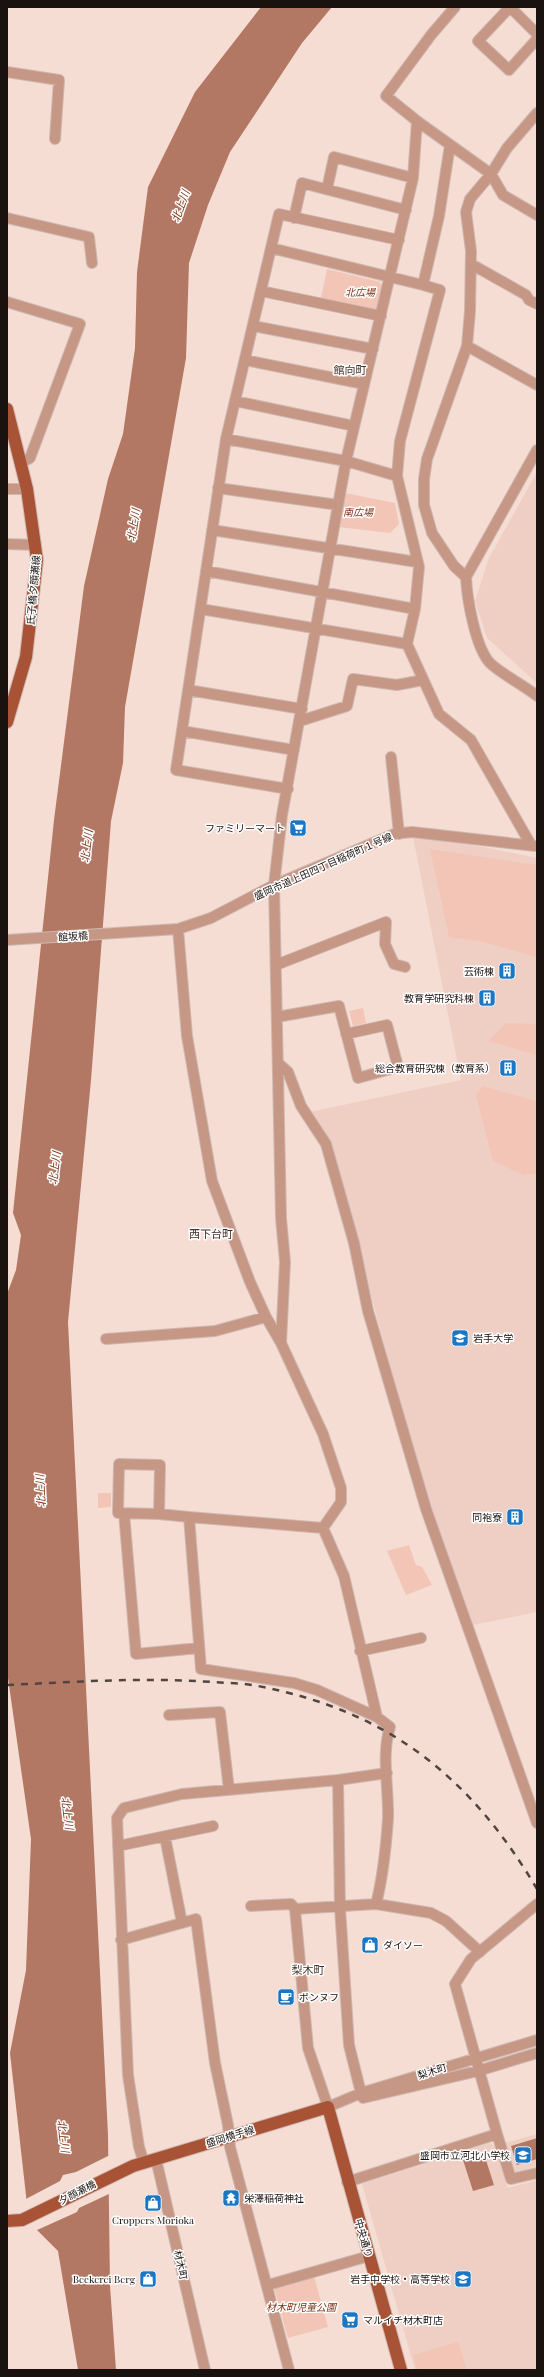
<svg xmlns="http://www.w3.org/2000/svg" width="544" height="2377" viewBox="0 0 544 2377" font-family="'Playfair Display','Noto Sans JP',serif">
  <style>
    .built { fill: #efcfc4 }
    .green { fill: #f2c5b6 }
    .water { fill: #b37863 }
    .pier { fill: #f5ddd4 }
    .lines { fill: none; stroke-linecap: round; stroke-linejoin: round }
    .minor-casing { stroke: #ceb8b1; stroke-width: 12 }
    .major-casing { stroke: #ceb8b1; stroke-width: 14 }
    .minor { stroke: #c79786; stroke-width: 10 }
    .major { stroke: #a85336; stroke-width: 12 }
    .rail { stroke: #514541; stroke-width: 2.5; stroke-dasharray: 7 7; stroke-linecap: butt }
    .labels { text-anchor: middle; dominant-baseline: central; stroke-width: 3; stroke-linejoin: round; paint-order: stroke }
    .park-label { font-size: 10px; font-style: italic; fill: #7d3317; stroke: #fff }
    .street-label { font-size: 10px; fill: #1a120f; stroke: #fff }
    .poi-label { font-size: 10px; fill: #1a120f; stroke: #fff; text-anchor: end }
    .water-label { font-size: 11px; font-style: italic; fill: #7f351a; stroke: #fff }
    .neighbourhood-label { font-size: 11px; fill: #44322c; stroke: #fff }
  </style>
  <rect width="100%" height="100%" fill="#f5ddd4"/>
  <path class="built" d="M 537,472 L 537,683 L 487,638 L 475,601 L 489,558 Z
    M 412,832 L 537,858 L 537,1612 L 468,1626 L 434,1530 L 331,1146 L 310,1112 L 461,1080 Z
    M 537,2134 L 537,2166 L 514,2173 L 505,2143 Z
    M 490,2143 L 495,2146 L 508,2188 L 537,2180 L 537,2370 L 415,2370 L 362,2184 Z"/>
  <path class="green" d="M 327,269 L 380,282 L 382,286 L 376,309 L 371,310 L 321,298 Z
    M 345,493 L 395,503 L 399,524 L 390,533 L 339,527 Z
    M 430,849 L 537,865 L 537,957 L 480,941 L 449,937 Z
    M 363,1008 L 366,1023 L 353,1026 L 349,1011 Z
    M 506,1023 L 537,1024 L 537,1055 L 488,1041 Z
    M 482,1086 L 537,1101 L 537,1173 L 524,1175 L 493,1161 L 476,1096 Z
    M 98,1493 L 111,1493 L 111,1507 L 98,1508 Z
    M 409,1545 L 416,1565 L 422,1567 L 432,1585 L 406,1595 L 387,1551 Z
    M 314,2276 L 328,2327 L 288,2338 L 274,2287 Z
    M 458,2342 L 467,2370 L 417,2370 L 413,2355 Z"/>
  <path class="water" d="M 261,7 L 332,7 L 302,43 L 230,152 L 208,205 L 189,263 L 186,358 L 125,707 L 123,763 L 111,821 L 91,1080 L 68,1322 L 108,2135 L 110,2286 L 116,2370 L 78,2370 L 58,2251 L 29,2222 L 10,2053 L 26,1970 L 31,1839 L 7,1671 L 7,1294 L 16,1270 L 21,1235 L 13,1213 L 54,820 L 84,586 L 108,479 L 123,434 L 135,348 L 137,272 L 148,187 L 195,92 Z
    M 537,2138 L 537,2159 L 517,2165 L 511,2146 Z
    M 484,2154 L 494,2185 L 473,2191 L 463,2160 Z"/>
  <path class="pier" d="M 110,2155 L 111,2193 L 79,2208 L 77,2212 L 35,2231 L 27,2223 L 24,2200 L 60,2181 L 63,2175 L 76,2172 Z"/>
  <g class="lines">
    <defs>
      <path id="minor" d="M 537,34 L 510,7 L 478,41 L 509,70 L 537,39
        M 7,72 L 59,80 L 55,139
        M 417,121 L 491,174 L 503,195 L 537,215
        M 327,189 L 334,157 L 413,178
        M 7,218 L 89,237 L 92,263
        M 294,218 L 302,183 L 406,210
        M 271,248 L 423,285 L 439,216 L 450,145
        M 471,264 L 526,295 L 529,300 L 537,304
        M 423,285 L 440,290 L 400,441 L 397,476 L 419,567 L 415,609 L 407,644 L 439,714 L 471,740 L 531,845
        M 261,291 L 381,316
        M 7,302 L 80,324 L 30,458 L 21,463
        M 253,326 L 373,349
        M 467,346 L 537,385
        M 245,360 L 364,384
        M 235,401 L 354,426
        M 226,439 L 346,461 L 397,476
        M 537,450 L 466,577 C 467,599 475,645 489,662 C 498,672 525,686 537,696
        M 218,488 L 338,505
        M 7,489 L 27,489
        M 212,530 L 417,562
        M 7,544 L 36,545
        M 206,571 L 415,609
        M 466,577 L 454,566 L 432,533 L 424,505 L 424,479 L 427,459 L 467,346 L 470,311 L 471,251 L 466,212 L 470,199 L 491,174 L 507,148 L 537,113
        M 201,609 L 407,644
        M 188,690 L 302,709
        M 300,721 L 347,706 L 353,679 L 397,685 L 423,680
        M 182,731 L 294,750
        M 391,757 L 399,834
        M 288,789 L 176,770 L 226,439 L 279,214 L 399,240
        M 178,929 L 187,1036 L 212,1181 L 250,1282 L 266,1317
        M 7,940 L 178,929 L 211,918 L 274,885 L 394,834 L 412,832 L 535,846
        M 276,965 L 386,922 L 385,944 L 394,964 L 405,967
        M 277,1017 L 339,1006 L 358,1078 L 398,1067 L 387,1025 L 346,1034
        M 278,1063 L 288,1072 L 301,1106 L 326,1144 L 354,1243 L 368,1311 L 426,1509 L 537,1823
        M 106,1339 L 215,1331 L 266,1317 L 281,1343
        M 124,1513 L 136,1654 L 199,1648
        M 159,1514 L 118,1513 L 119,1464 L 160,1465 L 159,1514 L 189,1517
        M 323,1528 L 189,1517 L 201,1669 L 294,1683 L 317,1690 L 377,1717
        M 360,1651 L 421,1638
        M 169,1715 L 220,1712 L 229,1790
        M 165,1837 L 182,1923
        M 118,1846 L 213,1826
        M 376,1904 L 431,1913 L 446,1921 L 480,1952
        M 251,1906 L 291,1904 L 295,1909
        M 121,1940 L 196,1919 L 215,2063 L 228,2125 L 230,2147 L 289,2370
        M 361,2093 L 349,2045 L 340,1908 L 338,1780 L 387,1773
        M 363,2098 L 478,2071 L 537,2053
        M 328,2107 L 308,2048 L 295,1909 L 376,1904 C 383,1877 386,1847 388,1819 C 389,1789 381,1755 390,1727 L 377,1717 L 344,1576 L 323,1528 L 341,1502 L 341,1488 L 323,1434 L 281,1343 L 285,1262 L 281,1218 L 274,885 L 282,815 L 346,461 L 413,178 L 417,121 L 386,96 L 431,35 L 455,7
        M 328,2107 L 361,2093 L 537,2040
        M 497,2134 L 511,2179 L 537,2173
        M 156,2159 L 205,2370
        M 144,2163 L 139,2147 L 128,2075 L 117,1818 L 124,1808 L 182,1794 L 338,1780
        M 347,2182 L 497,2134 L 455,1984 L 471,1959 L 537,1904
        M 268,2285 L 369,2256"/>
      <path id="major" d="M 7,409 L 27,489 L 37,560 L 26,657 L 7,722
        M 7,2221 L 22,2220 L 133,2166 L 328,2107 L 401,2370"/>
    </defs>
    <use href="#minor" class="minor-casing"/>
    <use href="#major" class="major-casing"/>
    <use href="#minor" class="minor"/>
    <use href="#major" class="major"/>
    <path class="rail" d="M 7,1685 C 75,1682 143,1677 212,1682 C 227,1683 243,1683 258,1686 C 388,1711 470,1776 537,1889"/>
  </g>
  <defs>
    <symbol id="supermarket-square" viewBox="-11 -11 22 22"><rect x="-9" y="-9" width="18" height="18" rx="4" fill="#1b77c4" stroke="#fff"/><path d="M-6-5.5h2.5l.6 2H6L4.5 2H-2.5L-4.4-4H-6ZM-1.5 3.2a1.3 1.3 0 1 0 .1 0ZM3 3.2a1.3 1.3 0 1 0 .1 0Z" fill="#fff"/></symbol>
    <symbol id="building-square" viewBox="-11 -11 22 22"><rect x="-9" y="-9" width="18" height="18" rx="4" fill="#1b77c4" stroke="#fff"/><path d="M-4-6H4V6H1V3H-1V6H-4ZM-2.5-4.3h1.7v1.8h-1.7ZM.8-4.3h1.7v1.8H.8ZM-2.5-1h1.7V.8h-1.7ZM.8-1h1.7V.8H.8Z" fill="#fff"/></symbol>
    <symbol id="university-square" viewBox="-11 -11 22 22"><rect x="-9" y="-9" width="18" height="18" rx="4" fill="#1b77c4" stroke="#fff"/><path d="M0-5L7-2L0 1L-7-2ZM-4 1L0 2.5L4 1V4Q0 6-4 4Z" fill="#fff"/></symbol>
    <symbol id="shop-square" viewBox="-11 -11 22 22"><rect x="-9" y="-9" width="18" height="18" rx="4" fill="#1b77c4" stroke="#fff"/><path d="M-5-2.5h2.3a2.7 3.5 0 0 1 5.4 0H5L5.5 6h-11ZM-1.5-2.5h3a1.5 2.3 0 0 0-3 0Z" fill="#fff"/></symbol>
    <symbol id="cafe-square" viewBox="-11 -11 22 22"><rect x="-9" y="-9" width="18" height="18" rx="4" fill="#1b77c4" stroke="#fff"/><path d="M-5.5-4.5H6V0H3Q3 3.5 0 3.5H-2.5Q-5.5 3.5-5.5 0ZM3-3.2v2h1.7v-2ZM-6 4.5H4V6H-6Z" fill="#fff"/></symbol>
    <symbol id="school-square" viewBox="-11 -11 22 22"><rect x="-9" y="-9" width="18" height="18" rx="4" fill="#1b77c4" stroke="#fff"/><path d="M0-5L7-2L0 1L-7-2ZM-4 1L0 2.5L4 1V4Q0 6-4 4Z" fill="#fff"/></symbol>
    <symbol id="temple-square" viewBox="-11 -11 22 22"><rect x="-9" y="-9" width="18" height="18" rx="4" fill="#1b77c4" stroke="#fff"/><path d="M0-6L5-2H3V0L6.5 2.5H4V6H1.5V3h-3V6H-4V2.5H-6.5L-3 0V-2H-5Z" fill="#fff"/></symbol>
  </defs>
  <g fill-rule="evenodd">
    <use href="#supermarket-square" x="288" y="818" width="20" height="20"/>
    <use href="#building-square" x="497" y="961" width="20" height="20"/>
    <use href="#building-square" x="477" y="988" width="20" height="20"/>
    <use href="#building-square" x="498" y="1058" width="20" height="20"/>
    <use href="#university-square" x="450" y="1328" width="20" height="20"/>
    <use href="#building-square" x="505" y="1507" width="20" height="20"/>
    <use href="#shop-square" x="360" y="1935" width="20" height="20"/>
    <use href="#cafe-square" x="276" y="1987" width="20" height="20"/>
    <use href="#school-square" x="513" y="2145" width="20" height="20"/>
    <use href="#temple-square" x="221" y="2188" width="20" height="20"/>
    <use href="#shop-square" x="143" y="2193" width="20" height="20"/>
    <use href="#shop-square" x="138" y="2269" width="20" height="20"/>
    <use href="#school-square" x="453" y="2269" width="20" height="20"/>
    <use href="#supermarket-square" x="340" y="2310" width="20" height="20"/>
  </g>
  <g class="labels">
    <g class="park-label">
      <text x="360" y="292">北広場</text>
      <text x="358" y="512">南広場</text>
      <text x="301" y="2307">材木町児童公園</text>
    </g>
    <g class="street-label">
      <text transform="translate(33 590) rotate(-85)">氏子橋夕顔瀬線</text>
      <text transform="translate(323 866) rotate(-24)">盛岡市道上田四丁目稲荷町１号線</text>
      <text transform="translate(73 936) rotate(-4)">館坂橋</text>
      <text transform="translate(432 2071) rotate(-17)">梨木町</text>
      <text transform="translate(230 2136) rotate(-17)">盛岡横手線</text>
      <text transform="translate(77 2192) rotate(-27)">夕顔瀬橋</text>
      <text transform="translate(364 2238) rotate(74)">中央通り</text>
      <text transform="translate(181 2265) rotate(77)">材木町</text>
    </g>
    <g class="poi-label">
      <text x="285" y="828">ファミリーマート</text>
      <text x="494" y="971">芸術棟</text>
      <text x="474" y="998">教育学研究科棟</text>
      <text x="495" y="1068">総合教育研究棟（教育系）</text>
      <text x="473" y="1338" text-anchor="start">岩手大学</text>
      <text x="502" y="1517">同袍寮</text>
      <text x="383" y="1945" text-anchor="start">ダイソー</text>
      <text x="299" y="1997" text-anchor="start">ポンヌフ</text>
      <text x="510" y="2155">盛岡市立河北小学校</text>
      <text x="244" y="2198" text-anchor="start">栄澤稲荷神社</text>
      <text x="153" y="2220" text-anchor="middle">Croppers Morioka</text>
      <text x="135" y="2279">Beckerei Berg</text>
      <text x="450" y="2279">岩手中学校・高等学校</text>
      <text x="363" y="2320" text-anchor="start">マルイチ材木町店</text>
    </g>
    <g class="water-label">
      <text transform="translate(180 206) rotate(-70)">北上川</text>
      <text transform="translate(133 525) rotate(-81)">北上川</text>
      <text transform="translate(86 846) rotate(-83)">北上川</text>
      <text transform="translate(54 1168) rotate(-83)">北上川</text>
      <text transform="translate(40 1491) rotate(-93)">北上川</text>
      <text transform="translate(68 1813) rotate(83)">北上川</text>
      <text transform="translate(64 2136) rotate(83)">北上川</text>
    </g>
    <g class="neighbourhood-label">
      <text x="350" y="369">館向町</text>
      <text x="211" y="1233">西下台町</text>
      <text x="308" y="1969">梨木町</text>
    </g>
  </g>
  <rect width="544" height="2377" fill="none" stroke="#1a120f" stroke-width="16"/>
</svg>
